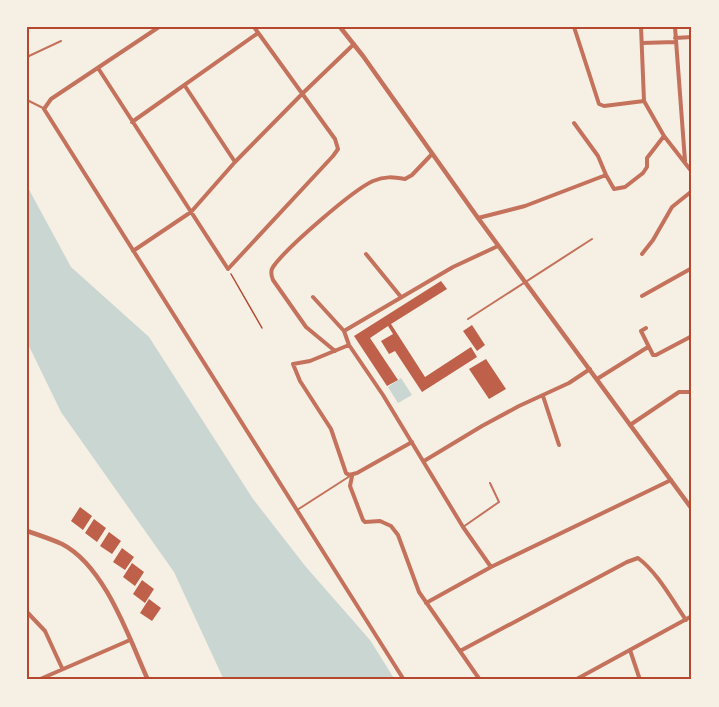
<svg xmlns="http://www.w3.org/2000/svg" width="719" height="707" viewBox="0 0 719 707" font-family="Barlow,sans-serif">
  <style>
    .water { fill: #c9d6d2 }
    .building { fill: #bf614a }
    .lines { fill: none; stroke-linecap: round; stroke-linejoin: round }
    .path { stroke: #b5482f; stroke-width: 1.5 }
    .service { stroke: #c5725c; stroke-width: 2 }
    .minor { stroke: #c5725c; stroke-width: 4 }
    .tertiary { stroke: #c5725c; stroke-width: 4.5 }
    .neatline { fill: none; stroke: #b5482f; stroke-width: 2 }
  </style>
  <rect width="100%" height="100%" fill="#f6efe4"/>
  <path class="water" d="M 27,186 L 71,267 L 149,337 L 253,499 L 306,567 L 370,640 L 395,680 L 224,680 L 174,572 L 61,412 L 27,342 Z
    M 401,378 L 412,395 L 398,403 L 388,387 Z"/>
  <path class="building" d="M 441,281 L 447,289 L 391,324 L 425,377 L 471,347 L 477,357 L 422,392 L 395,351 L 389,354 L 381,341 L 393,334 L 388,326 L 370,338 L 398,380 L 387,386 L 354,336 Z
    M 472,325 L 485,345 L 477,351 L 463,331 Z
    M 486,359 L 506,389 L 489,399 L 469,369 Z
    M 80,507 L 92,516 L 83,530 L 71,521 Z
    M 94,519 L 106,528 L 97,542 L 85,533 Z
    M 109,532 L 121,541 L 112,554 L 100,546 Z
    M 122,548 L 134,557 L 125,570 L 113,562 Z
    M 132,563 L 144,572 L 135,586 L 123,577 Z
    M 142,580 L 154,589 L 145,603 L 133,594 Z
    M 149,599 L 161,608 L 152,621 L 140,613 Z"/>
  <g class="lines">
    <path class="path" d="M 231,274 L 262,328"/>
    <path class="service" d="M 27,59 L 29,56 L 61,41
      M 27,100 L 43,108
      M 468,319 L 592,239
      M 297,510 L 350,476
      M 463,527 L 499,502 L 490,483"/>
    <path class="minor" d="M 159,27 L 51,99 L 44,109 L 404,680
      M 574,27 L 599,104 L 604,106 L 644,101
      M 641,27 L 644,101 L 664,136 L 692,172
      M 675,27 L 685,161
      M 675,38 L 692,37
      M 642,43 L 675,42
      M 98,68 L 228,269 L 333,156 L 338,149 L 335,139 L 254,27
      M 185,86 L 235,162
      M 132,122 L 258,33
      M 574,123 L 598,156 L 606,175
      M 478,218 L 525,206 L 606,175 L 614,189 L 625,187 L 643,173 L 647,167 L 647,158 L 664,136
      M 133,251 L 191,212 L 235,162 L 303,93 L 354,44
      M 366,254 L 401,297
      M 642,254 L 653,240 L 672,207 L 692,191
      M 642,296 L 692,268
      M 313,297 L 344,331 L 349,345 L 383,395 L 463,527 L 491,567
      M 646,328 L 641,331 L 653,355 L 656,355 L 692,336
      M 344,331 L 453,267 L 498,246
      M 349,345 L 310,361 L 293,364 L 300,381 L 331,429 L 346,473 L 349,475 L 357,473 L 412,442
      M 335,351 L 306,327 L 273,280 C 271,275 270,271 273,267 C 286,248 353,190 373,181 C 385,176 393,177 405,179 L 412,175 L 432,154
      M 597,379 L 648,347
      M 543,396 L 559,445
      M 630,425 L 679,392 L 692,392
      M 424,461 L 482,426 L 519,406 L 569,383 L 590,369
      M 352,476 L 350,486 L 363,520 L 365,522 L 380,521 L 391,526 L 398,535 L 419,592 L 480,680
      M 426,603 L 491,567 L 671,480
      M 27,612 L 45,631 L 62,668
      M 630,650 L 640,680
      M 460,651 L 627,562 L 638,558 C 658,573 672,600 686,620
      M 38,680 L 130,640
      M 575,680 L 692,616"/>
    <path class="tertiary" d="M 340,27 L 363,56 L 478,218 L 692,509
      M 27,531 C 39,535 51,539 62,544 C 105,566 129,638 148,680"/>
  </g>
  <rect width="719" height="707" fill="none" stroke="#f6efe4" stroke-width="57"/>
  <rect x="28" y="28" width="662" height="650" class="neatline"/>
</svg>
